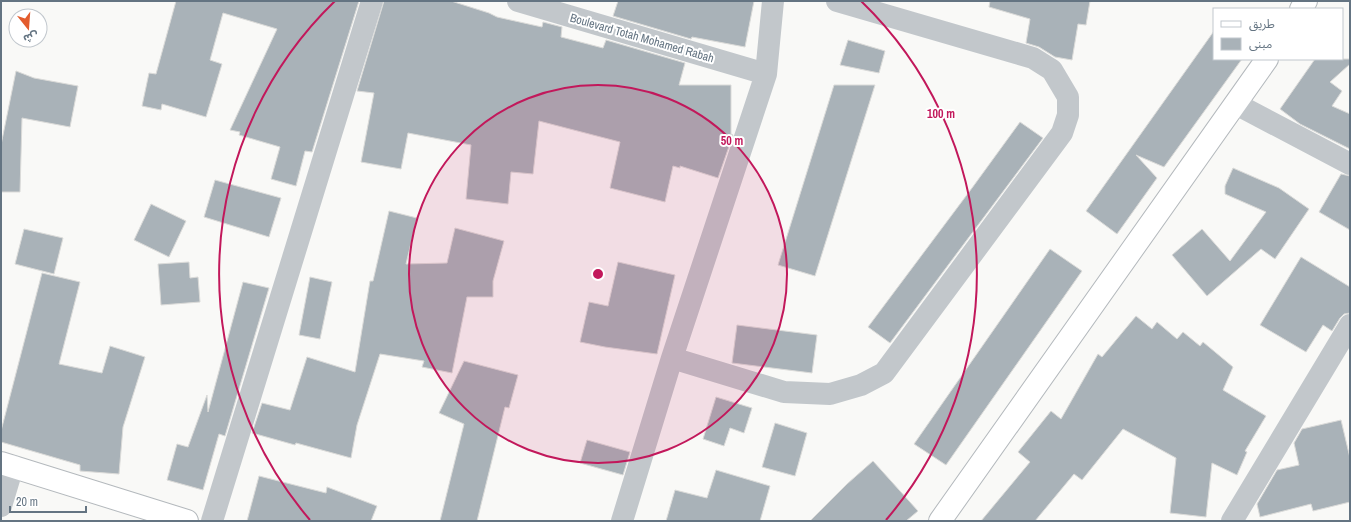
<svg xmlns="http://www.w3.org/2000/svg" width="1351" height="522" viewBox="0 0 1351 522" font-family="'Archivo Narrow','Noto Sans Arabic',sans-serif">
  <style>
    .building { fill: #a9b2b8; stroke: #dbdbd9 }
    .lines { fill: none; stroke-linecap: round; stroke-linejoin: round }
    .primary-casing { stroke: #b4b9bd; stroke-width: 24 }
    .street { stroke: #c2c7cb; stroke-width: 22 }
    .primary { stroke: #fff; stroke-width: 22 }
    .ring { fill: none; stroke: #c2185b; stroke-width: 2 }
    .labels { text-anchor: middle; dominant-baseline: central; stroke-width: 4; stroke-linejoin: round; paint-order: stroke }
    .street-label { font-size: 12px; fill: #647482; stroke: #fff }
    .centre { fill: #c2185b; stroke: #fff; stroke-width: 2 }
    .ring-label { font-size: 12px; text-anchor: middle; font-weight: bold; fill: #c2185b; stroke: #fff; stroke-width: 4; stroke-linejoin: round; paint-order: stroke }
  </style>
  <rect width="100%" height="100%" fill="#f9f9f7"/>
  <path class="building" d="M 176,1 L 359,1 L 312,152 L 305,151 L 296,186 L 271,179 L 280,147 L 239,135 L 240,132 L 230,130 L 277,29 L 223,13 L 210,60 L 222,64 L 206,117 L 162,104 L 161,110 L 142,106 L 149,73 L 156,74 Z
    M 384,1 L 451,1 L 489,13 L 497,17 L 542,27 L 543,22 L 562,27 L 561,37 L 603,48 L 606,40 L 685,63 L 679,85 L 731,85 L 731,134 L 733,135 L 718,178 L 680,166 L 680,168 L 673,166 L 665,202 L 610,188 L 620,142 L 539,121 L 533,174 L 511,172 L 508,204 L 466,199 L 471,145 L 408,133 L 401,169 L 361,162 L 374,93 L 357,91 Z
    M 618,1 L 754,1 L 745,47 L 692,37 L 691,39 L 613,16 Z
    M 990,1 L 1090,1 L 1086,25 L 1078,24 L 1072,60 L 1055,57 L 1039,47 L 1026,43 L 1030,19 L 989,7 Z
    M 1214,31 L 1214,59 L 1242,59 L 1164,167 L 1136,155 L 1157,178 L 1117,234 L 1086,211 Z
    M 848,40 L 885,51 L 879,73 L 840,65 Z
    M 1315,59 L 1350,59 L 1350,64 L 1330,82 L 1342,91 L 1332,106 L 1350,114 L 1350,149 L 1300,124 L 1280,109 Z
    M 16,71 L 34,78 L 78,86 L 70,127 L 22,118 L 20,192 L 1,192 L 1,145 Z
    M 834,85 L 875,85 L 815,276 L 778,265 Z
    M 1020,122 L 1043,138 L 890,343 L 868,327 L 972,188 Z
    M 1233,168 L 1279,188 L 1309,209 L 1275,259 L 1261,249 L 1207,296 L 1172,255 L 1202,229 L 1230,261 L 1266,212 L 1225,194 L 1225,186 Z
    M 1341,174 L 1350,176 L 1350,230 L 1319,212 Z
    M 215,180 L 281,198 L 269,237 L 204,217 Z
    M 151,204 L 186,221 L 169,257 L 134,240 Z
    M 389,211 L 417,218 L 406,264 L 447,263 L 455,228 L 504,241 L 493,281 L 493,297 L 467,297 L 452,373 L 422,367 L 424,361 L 380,354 L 357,425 L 351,458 L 296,443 L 295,445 L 252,433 L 262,403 L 290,410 L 307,357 L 355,372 L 370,281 L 373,281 Z
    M 24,229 L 63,238 L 54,274 L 15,264 Z
    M 1050,249 L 1082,271 L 946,465 L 914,444 Z
    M 1301,257 L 1350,287 L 1350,313 L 1344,314 L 1340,318 L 1332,331 L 1323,325 L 1306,352 L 1260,325 Z
    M 189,262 L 190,278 L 198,277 L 200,302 L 161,305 L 158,264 Z
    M 618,262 L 675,275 L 657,354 L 605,347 L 580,342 L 589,302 L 608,306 Z
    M 42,273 L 80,282 L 59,364 L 102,373 L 110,346 L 145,357 L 123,427 L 119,474 L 80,471 L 80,465 L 1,442 L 1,431 Z
    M 310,277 L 332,282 L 320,339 L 299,335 Z
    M 243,282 L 269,288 L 225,436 L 219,434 L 203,490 L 167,480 L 177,444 L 188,447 L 207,395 L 208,412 Z
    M 1136,316 L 1152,329 L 1157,322 L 1177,339 L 1183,332 L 1200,346 L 1203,342 L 1233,367 L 1223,390 L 1266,416 L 1245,451 L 1247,452 L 1237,475 L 1212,463 L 1206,517 L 1170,513 L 1176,458 L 1123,429 L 1082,480 L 1074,474 L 1035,521 L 981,521 L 1030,462 L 1018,452 L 1051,411 L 1061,419 L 1098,354 L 1102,357 Z
    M 737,325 L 817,335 L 812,373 L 732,363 Z
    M 464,361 L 518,375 L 509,408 L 505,407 L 477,521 L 440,521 L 464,424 L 439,413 Z
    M 716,397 L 752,408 L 744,433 L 730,428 L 724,446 L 703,439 Z
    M 1341,420 L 1350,458 L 1350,502 L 1313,511 L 1311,504 L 1260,517 L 1257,504 L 1277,470 L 1299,465 L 1294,443 L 1302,429 Z
    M 775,423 L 807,433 L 795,476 L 762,467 Z
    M 587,440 L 630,452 L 623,475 L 580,463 Z
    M 873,461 L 918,511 L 906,521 L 810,521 L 847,484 Z
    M 716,470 L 770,486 L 760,521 L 666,521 L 675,490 L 707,498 Z
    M 259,476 L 326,493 L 327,487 L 377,506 L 371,521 L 247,521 Z"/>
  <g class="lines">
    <defs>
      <path id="primary" d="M 1301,9 L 1306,1
        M 1,463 L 187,521
        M 940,521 L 1267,59"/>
    </defs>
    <use href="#primary" class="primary-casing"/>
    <path class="street" d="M 518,1 L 766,74
      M 1236,104 L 1350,164
      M 672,358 L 784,392 L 830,394 L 861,385 L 884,373 L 1062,133 L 1068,115 L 1068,97 L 1052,70 L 1033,58 L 837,1
      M 1,506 L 13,466
      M 212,521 L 372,1
      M 622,521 L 672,358 L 766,74 L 773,1
      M 1232,521 L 1350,325"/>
    <use href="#primary" class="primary"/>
  </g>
  <circle cx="598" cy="274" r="189" fill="#c2185b" fill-opacity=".12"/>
  <g class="ring">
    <circle cx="598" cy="274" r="189"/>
    <path d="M310 520A379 379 0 0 1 335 1M861 1A379 379 0 0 1 886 520"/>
  </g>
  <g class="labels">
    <g class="street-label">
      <text transform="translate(642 38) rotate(16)">Boulevard Totah Mohamed Rabah</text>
    </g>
  </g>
  <circle cx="598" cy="274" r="6" class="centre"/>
  <g class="ring-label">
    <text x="941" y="118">100 m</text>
    <text x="732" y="145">50 m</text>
  </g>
  <rect width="1351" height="522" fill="none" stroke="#647482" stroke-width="4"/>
  <rect x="1213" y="8" width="130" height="52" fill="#ffffff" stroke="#c1c7cd"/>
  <rect x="1221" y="21" width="20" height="6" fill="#ffffff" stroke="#c1c7cd"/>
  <text x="1249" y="28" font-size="12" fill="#647482">طريق</text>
  <rect x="1221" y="38" width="20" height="12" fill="#a9b2b8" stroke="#c1c7cd"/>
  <text x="1249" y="48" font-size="12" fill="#647482">مبنى</text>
  <g transform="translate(28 28) rotate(163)"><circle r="19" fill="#ffffff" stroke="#c1c7cd"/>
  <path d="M0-3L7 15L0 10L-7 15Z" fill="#e35c2d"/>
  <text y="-6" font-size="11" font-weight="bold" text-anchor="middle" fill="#647482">ش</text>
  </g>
  <path d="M10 506v6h76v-6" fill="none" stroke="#647482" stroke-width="2"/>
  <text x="16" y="506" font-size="12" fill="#647482" stroke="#ffffff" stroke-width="3" paint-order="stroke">20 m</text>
</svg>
